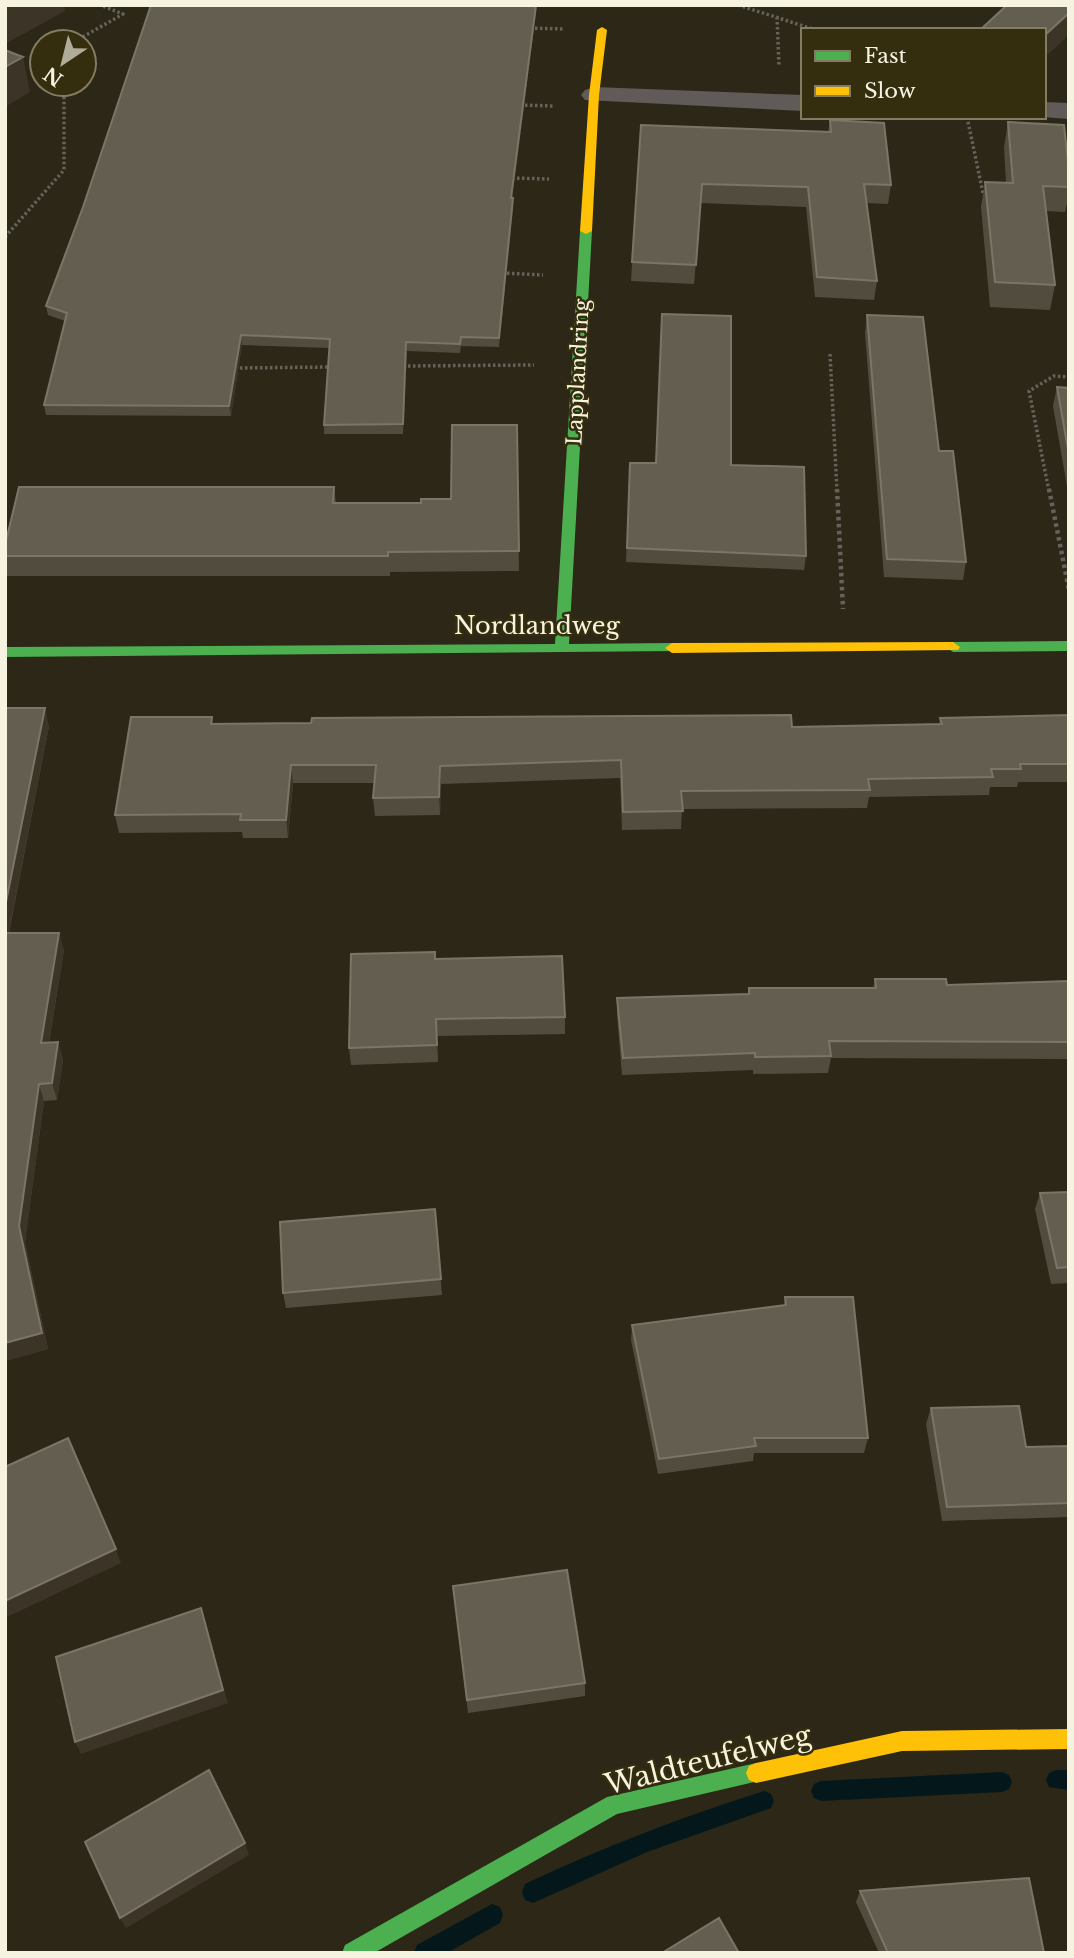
<svg xmlns="http://www.w3.org/2000/svg" width="1074" height="1958" viewBox="0 0 1074 1958" font-family="'Libre Baskerville',serif">
  <style>
    .lines { fill: none; stroke-linecap: round; stroke-linejoin: round }
    .stream { fill: #04181b; fill-rule: evenodd }
    .path-far1 { stroke: #66625b; stroke-width: 3.5; stroke-dasharray: 2.5 2.5; stroke-linecap: butt }
    .path { stroke: #66625b; stroke-width: 4.5; stroke-dasharray: 3.5 3.5; stroke-linecap: butt }
    .street { fill: #605a59; fill-rule: evenodd }
    .fast { fill: #4caf50; fill-rule: evenodd }
    .slow { fill: #ffc107; fill-rule: evenodd }
    .wall { fill: #524c3f }
    .shaded-wall { fill: #3c3527 }
    .building { fill: #645e51; stroke: #7b7567; stroke-width: 2 }
    .labels { text-anchor: middle; dominant-baseline: central; stroke-width: 5; stroke-linejoin: round; paint-order: stroke }
    .far-street-label { font-size: 21px; fill: #f6f3e1; stroke: #342d0e }
    .street-label { font-size: 24px; fill: #f6f3e1; stroke: #342d0e }
    .near-street-label { font-size: 28px; fill: #f6f3e1; stroke: #342d0e }
  </style>
  <rect width="100%" height="100%" fill="#2c2716"/>
  <g class="lines">
    <path class="stream" d="M 1056,1770 L 1069,1770 L 1069,1790 L 1049,1787 L 1046,1780 L 1049,1773 Z
      M 1002,1772 L 1009,1775 L 1012,1782 L 1009,1789 L 1002,1792 L 821,1801 L 814,1798 L 811,1791 L 814,1784 L 821,1781 Z
      M 764,1791 L 771,1794 L 774,1801 L 771,1808 L 647,1852 L 533,1903 L 525,1900 L 522,1892 L 525,1884 C 603,1847 682,1817 764,1791 Z
      M 492,1904 L 500,1907 L 503,1915 L 500,1923 L 447,1953 L 414,1953 L 417,1945 Z"/>
    <path class="path-far1" d="M 738,5 L 816,30
      M 777,17 L 779,66
      M 530,28 L 563,29
      M 74,42 L 123,14 L 100,5
      M 520,105 L 553,106
      M 967,117 L 983,193
      M 512,178 L 549,179
      M 5,237 L 64,170 L 64,84
      M 502,273 L 543,275
      M 830,354 L 837,491
      M 403,366 L 534,365
      M 235,368 L 331,367
      M 1049,491 L 1029,391 L 1054,376 L 1069,377"/>
    <path class="path" d="M 837,489 L 843,609
      M 1049,489 L 1069,590"/>
    <path class="street" d="M 594,87 L 803,95 L 803,111 L 585,100 L 581,95 L 585,90 Z
      M 1044,102 L 1069,103 L 1069,119 L 1042,117 Z"/>
    <path class="fast" d="M 586,228 L 592,231 L 569,644 L 672,643 L 679,648 L 677,651 L 5,657 L 5,647 L 555,644 L 580,231 Z
      M 1069,641 L 1069,651 L 953,652 L 946,647 L 953,642 Z
      M 756,1763 L 763,1766 L 766,1773 L 763,1780 L 617,1814 L 374,1953 L 342,1953 L 345,1945 L 607,1797 Z"/>
    <path class="slow" d="M 602,27 L 607,30 L 599,95 L 592,231 L 586,234 L 580,231 L 589,95 L 597,30 Z
      M 953,642 L 960,647 L 958,650 L 672,653 L 665,648 L 672,643 Z
      M 1069,1729 L 1069,1749 L 902,1751 L 756,1783 L 749,1780 L 746,1773 L 749,1766 L 756,1763 L 902,1731 Z"/>
  </g>
  <path class="wall" d="M 537,5 L 512,198 L 513,198 L 513,207 L 499,347 L 461,346 L 460,353 L 407,351 L 403,434 L 324,434 L 324,425 L 329,348 L 242,345 L 231,416 L 46,415 L 44,405 L 65,321 L 48,315 L 46,306 Z
    M 830,120 L 891,185 L 888,204 L 866,203 L 877,281 L 874,300 L 815,297 L 806,207 L 701,203 L 694,284 L 631,281 L 641,125 L 828,132 Z
    M 1008,122 L 1069,171 L 1069,195 L 1065,212 L 1046,211 L 1055,285 L 1050,310 L 990,307 L 981,207 L 985,182 L 1006,183 L 1004,147 Z
    M 867,315 L 939,451 L 966,562 L 963,580 L 884,577 L 865,333 Z
    M 1057,387 L 1069,388 L 1069,498 L 1053,406 Z
    M 517,425 L 519,571 L 390,572 L 390,576 L 7,576 L 5,568 L 5,545 L 334,487 L 336,503 L 421,503 L 451,499 Z
    M 630,463 L 731,465 L 806,556 L 804,570 L 626,562 Z
    M 5,708 L 49,726 L 9,933 L 64,950 L 49,1043 L 58,1042 L 63,1060 L 57,1100 L 44,1101 L 25,1242 L 48,1349 L 5,1361 Z
    M 1069,715 L 1069,782 L 1018,782 L 1017,787 L 990,787 L 989,795 L 869,797 L 867,808 L 682,809 L 681,829 L 622,830 L 620,778 L 441,784 L 440,815 L 375,816 L 373,798 L 374,783 L 293,783 L 288,838 L 243,838 L 242,832 L 119,833 L 115,815 L 212,717 L 213,724 L 792,727 L 939,724 L 940,718 Z
    M 435,959 L 565,1017 L 565,1034 L 437,1036 L 438,1062 L 351,1065 L 349,1048 Z
    M 875,979 L 947,985 L 1069,981 L 1069,1059 L 831,1058 L 828,1073 L 753,1074 L 753,1070 L 622,1075 L 617,1015 L 617,998 L 748,994 L 749,988 L 873,988 Z
    M 1069,1192 L 1069,1283 L 1051,1284 L 1035,1209 L 1040,1193 Z
    M 435,1209 L 442,1295 L 286,1308 L 283,1293 Z
    M 785,1297 L 868,1438 L 864,1453 L 754,1453 L 753,1461 L 658,1474 L 631,1340 L 632,1325 L 784,1305 Z
    M 931,1408 L 1026,1447 L 1069,1446 L 1069,1517 L 942,1521 L 926,1424 Z
    M 453,1586 L 585,1683 L 585,1696 L 468,1713 Z
    M 860,1891 L 1044,1953 L 879,1953 L 856,1902 Z"/>
  <path class="shaded-wall" d="M 5,5 L 64,5 L 65,11 L 5,44 Z
    M 536,5 L 537,5 L 511,207 L 511,198 Z
    M 1069,13 L 1069,35 L 1044,58 L 1044,36 Z
    M 23,57 L 30,92 L 5,107 L 5,67 Z
    M 513,198 L 513,207 L 499,347 L 499,338 Z
    M 241,335 L 242,345 L 231,416 L 229,406 Z
    M 406,342 L 407,351 L 403,434 L 403,424 Z
    M 45,708 L 49,726 L 5,951 L 5,907 Z
    M 291,765 L 293,783 L 288,838 L 286,820 Z
    M 440,766 L 441,784 L 440,815 L 439,797 Z
    M 59,933 L 64,950 L 46,1060 L 41,1043 Z
    M 58,1042 L 63,1060 L 57,1100 L 52,1083 Z
    M 39,1084 L 44,1101 L 25,1242 L 48,1349 L 5,1361 L 5,1343 L 19,1226 Z
    M 116,1549 L 121,1563 L 5,1618 L 5,1601 Z
    M 205,1621 L 228,1703 L 81,1754 L 75,1742 Z
    M 245,1843 L 249,1855 L 126,1928 L 120,1918 Z"/>
  <path class="building" d="M 151,5 L 536,5 L 511,198 L 513,198 L 499,338 L 461,337 L 460,344 L 406,342 L 403,424 L 324,425 L 330,339 L 241,335 L 229,406 L 44,405 L 67,313 L 46,306 L 83,207 Z
    M 1007,5 L 1069,5 L 1069,13 L 1044,36 L 1044,30 L 980,30 Z
    M 5,50 L 23,57 L 5,67 Z
    M 830,120 L 884,123 L 891,185 L 864,184 L 877,281 L 817,277 L 808,187 L 702,184 L 696,265 L 632,262 L 641,125 L 831,132 Z
    M 1008,122 L 1064,125 L 1069,171 L 1069,187 L 1043,186 L 1055,285 L 995,282 L 985,182 L 1013,183 Z
    M 662,314 L 731,316 L 731,465 L 804,467 L 806,556 L 627,548 L 630,463 L 656,463 Z
    M 867,315 L 923,317 L 939,451 L 953,451 L 966,562 L 887,559 Z
    M 1057,387 L 1069,388 L 1069,455 Z
    M 452,425 L 517,425 L 519,551 L 388,552 L 388,556 L 5,556 L 5,545 L 19,487 L 334,487 L 333,503 L 421,503 L 421,499 L 451,499 Z
    M 5,708 L 45,708 L 5,907 Z
    M 791,715 L 792,727 L 942,724 L 940,718 L 1069,715 L 1069,764 L 1020,764 L 1021,769 L 991,769 L 993,777 L 868,779 L 870,790 L 681,791 L 683,811 L 623,812 L 621,760 L 440,766 L 439,797 L 373,798 L 376,765 L 291,765 L 286,820 L 240,820 L 241,814 L 115,815 L 131,717 L 212,717 L 211,724 L 311,723 L 312,718 Z
    M 5,933 L 59,933 L 41,1043 L 58,1042 L 52,1083 L 39,1084 L 19,1226 L 42,1333 L 5,1343 Z
    M 435,952 L 435,959 L 562,956 L 565,1017 L 436,1019 L 437,1045 L 349,1048 L 351,954 Z
    M 875,979 L 946,979 L 947,985 L 1069,981 L 1069,1042 L 829,1041 L 831,1056 L 755,1057 L 755,1053 L 623,1058 L 617,998 L 749,994 L 749,988 L 876,988 Z
    M 1069,1192 L 1069,1267 L 1057,1268 L 1040,1193 Z
    M 435,1209 L 441,1279 L 283,1293 L 280,1222 Z
    M 785,1297 L 853,1297 L 868,1438 L 754,1438 L 756,1446 L 659,1459 L 632,1325 L 786,1305 Z
    M 1019,1406 L 1026,1447 L 1069,1446 L 1069,1503 L 947,1507 L 931,1408 Z
    M 68,1438 L 116,1549 L 5,1601 L 5,1467 Z
    M 567,1570 L 585,1683 L 467,1700 L 453,1586 Z
    M 201,1608 L 223,1690 L 75,1742 L 56,1657 Z
    M 209,1770 L 245,1843 L 120,1918 L 85,1842 Z
    M 1029,1878 L 1044,1953 L 888,1953 L 860,1891 Z
    M 719,1918 L 739,1953 L 662,1953 Z"/>
  <g class="labels">
    <g class="far-street-label">
      <text transform="translate(578 372) rotate(-87)">Lapplandring</text>
    </g>
    <g class="street-label">
      <text x="537" y="625">Nordlandweg</text>
    </g>
    <g class="near-street-label">
      <text transform="translate(708 1760) rotate(-14)">Waldteufelweg</text>
    </g>
  </g>
  <rect width="1074" height="1958" fill="none" stroke="#f6f3e1" stroke-width="14"/>
  <rect x="801" y="28" width="245" height="91" fill="#342d0e" stroke="#827c62" stroke-width="2"/>
  <rect x="815" y="51" width="35" height="10" fill="#4caf50" stroke="#827c62" stroke-width="2"/>
  <text x="864" y="63" font-size="21" fill="#f6f3e1">Fast</text>
  <rect x="815" y="86" width="35" height="10" fill="#ffc107" stroke="#827c62" stroke-width="2"/>
  <text x="864" y="98" font-size="21" fill="#f6f3e1">Slow</text>
  <g transform="translate(63 63) rotate(215)"><circle r="33" fill="#342d0e" stroke="#827c62" stroke-width="2"/>
  <path d="M0-5L12 26L0 18L-12 26Z" fill="#afac9a"/>
  <text y="-10" font-size="19" font-weight="bold" text-anchor="middle" fill="#f6f3e1">N</text>
  </g>
</svg>
